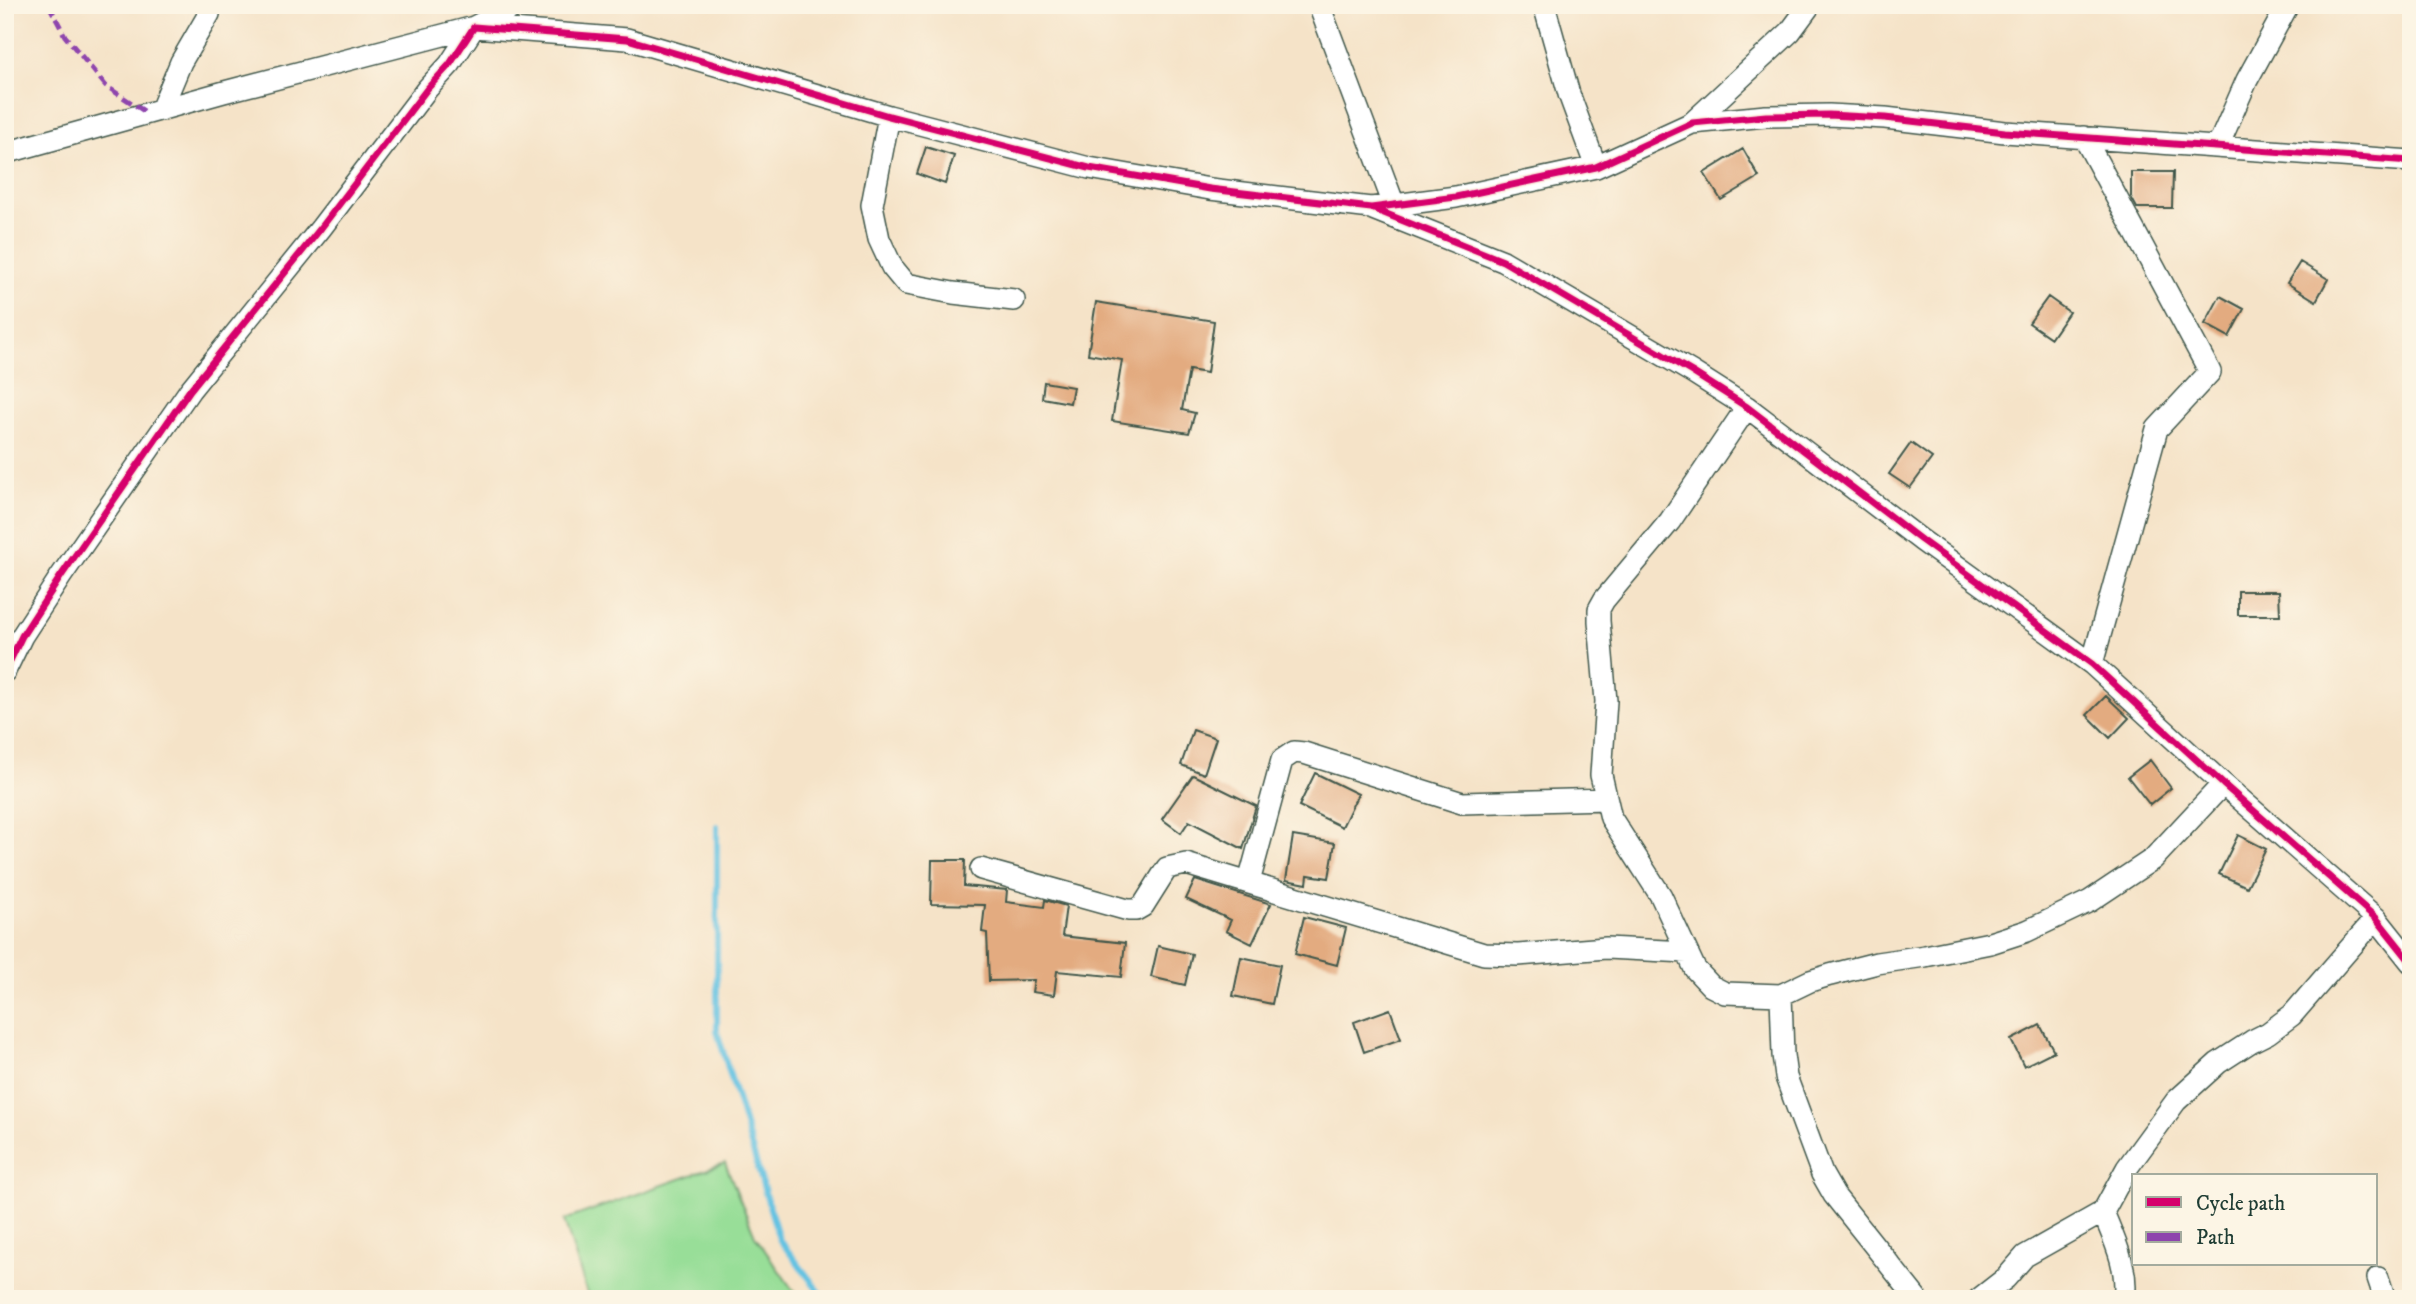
<svg xmlns="http://www.w3.org/2000/svg" width="2416" height="1304" viewBox="0 0 2416 1304" font-family="'IM FELL DW Pica',serif">
  <style>
    .green { fill: #98de98; stroke: #5c8e66; stroke-width: 2 }
    .lines { fill: none; stroke-linecap: round; stroke-linejoin: round }
    .stream { stroke: #64c2e2; stroke-width: 6 }
    .building { fill: #e3ab80 }
    .minor-casing { stroke: #3f564a; stroke-width: 24 }
    .minor { stroke: #fff; stroke-width: 21 }
    .quiet { stroke: #8e44ad; stroke-width: 5; stroke-dasharray: 10 5; stroke-linecap: butt }
    .cycleway-casing { stroke: #fcf5e5; stroke-width: 11 }
    .cycleway { stroke: #d6006c; stroke-width: 7 }
  </style>
  <rect width="100%" height="100%" fill="#fcf5e5"/>
  <filter id="ink" filterUnits="userSpaceOnUse"><feTurbulence type="fractalNoise" baseFrequency=".0143" numOctaves="2"/><feDisplacementMap in="SourceGraphic" scale="14" xChannelSelector="R" yChannelSelector="G"/><feConvolveMatrix kernelMatrix="1 2 1 2 8 2 1 2 1" color-interpolation-filters="sRGB"/></filter>
  <filter id="wash" filterUnits="userSpaceOnUse"><feTurbulence type="fractalNoise" baseFrequency=".00686" numOctaves="4" result="noise"/><feDisplacementMap in="SourceGraphic" scale="28" xChannelSelector="R" yChannelSelector="G"/><feGaussianBlur stdDeviation="1.57" result="paint"/><feColorMatrix in="noise" values="0 0 0 0 0 0 0 0 0 0 0 0 0 0 0 0 0 1.4 0 .05"/><feComposite in="paint" operator="in"/></filter>
  <g filter="url(#wash)">
    <rect width="100%" height="100%" fill="#f5e3c8"/>
    <path class="green" d="M 725,1163 L 755,1236 L 799,1299 L 589,1299 L 564,1220 Z"/>
    <g class="lines">
      <path class="stream" d="M 717,826 L 717,1031 L 779,1239 L 825,1299"/>
    </g>
    <g id="blocks">
      <path class="building" d="M 926,147 L 954,156 L 945,184 L 917,174 Z
        M 1743,149 L 1759,177 L 1721,200 L 1704,173 Z
        M 2131,172 L 2173,172 L 2172,208 L 2137,208 L 2131,197 Z
        M 2300,262 L 2328,279 L 2316,301 L 2287,283 Z
        M 2220,296 L 2244,309 L 2229,337 L 2205,324 Z
        M 2048,297 L 2069,312 L 2051,338 L 2029,323 Z
        M 1096,302 L 1214,321 L 1207,373 L 1189,370 L 1182,410 L 1195,413 L 1189,433 L 1112,421 L 1122,360 L 1088,354 Z
        M 1044,382 L 1073,387 L 1070,403 L 1042,398 Z
        M 1911,443 L 1932,458 L 1910,488 L 1889,474 Z
        M 2238,591 L 2279,591 L 2280,615 L 2238,615 Z
        M 2106,696 L 2129,718 L 2110,738 L 2087,715 Z
        M 1193,730 L 1216,738 L 1204,774 L 1181,765 Z
        M 2150,760 L 2171,788 L 2150,805 L 2128,777 Z
        M 1315,773 L 1358,794 L 1342,827 L 1299,806 Z
        M 1193,775 L 1256,806 L 1243,849 L 1189,821 L 1181,833 L 1162,819 Z
        M 2238,835 L 2266,849 L 2247,887 L 2219,874 Z
        M 1293,836 L 1335,843 L 1329,878 L 1308,875 L 1307,884 L 1286,880 Z
        M 932,860 L 965,860 L 964,886 L 1007,890 L 1006,902 L 1044,907 L 1045,900 L 1066,906 L 1062,936 L 1125,943 L 1121,977 L 1057,971 L 1054,995 L 1032,992 L 1034,980 L 989,981 L 987,933 L 982,932 L 985,905 L 931,904 Z
        M 1195,880 L 1271,904 L 1252,944 L 1226,931 L 1231,920 L 1186,899 Z
        M 1304,917 L 1346,928 L 1337,965 L 1295,954 Z
        M 1158,946 L 1192,954 L 1185,985 L 1151,977 Z
        M 1241,957 L 1280,965 L 1272,1004 L 1233,996 Z
        M 1390,1009 L 1401,1039 L 1364,1052 L 1354,1022 Z
        M 2040,1025 L 2054,1051 L 2024,1066 L 2011,1040 Z"/>
    </g>
  </g>
  <g filter="url(#ink)">
    <use href="#blocks" fill-opacity="0" stroke="#3f564a" stroke-width="2"/>
    <g class="lines">
      <defs>
        <path id="minor" d="M 1319,5 L 1394,205
          M 1544,5 L 1569,94 L 1596,167
          M 161,110 L 181,62 L 209,14 L 210,5
          M 889,116 L 872,205 L 879,239 L 892,267 L 906,284 L 953,293 L 1014,300
          M 1692,123 L 1790,32 L 1810,5
          M 2084,137 L 2210,372 L 2157,429 L 2092,664
          M 2218,146 L 2247,80 L 2288,5
          M 5,153 L 224,92 L 474,27 L 518,5
          M 1373,209 L 1503,261 L 1692,372 L 1747,407 L 1921,540 L 2092,664 L 2223,784 L 2376,918 L 2411,962
          M 1747,407 L 1670,521 L 1604,600 L 1599,609 L 1599,621 L 1606,701 L 1601,775 L 1611,818 L 1661,896 L 1695,969 L 1711,986 L 1725,993 L 1781,995 L 1810,981 L 1830,975 L 1877,963 L 1925,956 L 1990,943 L 2027,931 L 2090,901 L 2153,859 L 2223,784
          M 5,671 L 22,636 L 61,576 L 190,390 L 321,228 L 427,89 L 450,64 L 474,27 L 627,39 L 889,116 L 1089,168 L 1210,189 L 1371,208 L 1456,197 L 1596,167 L 1692,123 L 1766,116 L 1829,115 L 1885,118 L 2005,132 L 2411,161
          M 981,869 L 1128,910 L 1136,910 L 1143,906 L 1167,868 L 1186,864 L 1484,954 L 1518,955 L 1606,948 L 1687,952
          M 1249,882 L 1282,760 L 1294,752 L 1304,753 L 1462,803 L 1606,799
          M 1781,995 L 1783,1055 L 1786,1077 L 1822,1174 L 1834,1195 L 1917,1299
          M 2103,1212 C 2114,1239 2129,1269 2124,1299
          M 2378,1278 L 2385,1299
          M 1979,1299 L 2006,1278 L 2025,1256 L 2103,1212 L 2127,1168 L 2176,1101 L 2218,1063 L 2252,1041 L 2268,1033 L 2292,1015 L 2376,918"/>
      </defs>
      <use href="#minor" class="minor-casing"/>
      <use href="#minor" class="minor"/>
      <path class="quiet" d="M 49,5 L 65,36 L 106,86 L 147,113"/>
      <defs>
        <path id="cycleway" d="M 1374,209 L 1503,261 L 1692,372 L 1747,407 L 1921,540 L 2092,664 L 2223,784 L 2376,918 L 2411,962
          M 5,671 L 22,636 L 61,576 L 190,390 L 321,228 L 427,89 L 450,64 L 474,27 L 627,39 L 889,116 L 1089,168 L 1210,189 L 1371,208 L 1456,197 L 1596,167 L 1692,123 L 1766,116 L 1829,115 L 1885,118 L 2005,132 L 2411,161"/>
      </defs>
      <use href="#cycleway" class="cycleway-casing"/>
      <use href="#cycleway" class="cycleway"/>
    </g>
  </g>
  <rect width="2416" height="1304" fill="none" stroke="#fcf5e5" stroke-width="28"/>
  <rect x="2132" y="1174" width="245" height="91" fill="#fcf5e5" stroke="#a4ab9e" stroke-width="2"/>
  <rect x="2146" y="1197" width="35" height="10" fill="#d6006c" stroke="#a4ab9e" stroke-width="2"/>
  <text x="2196" y="1210" font-size="21" fill="#1f3d34">Cycle path</text>
  <rect x="2146" y="1232" width="35" height="10" fill="#8e44ad" stroke="#a4ab9e" stroke-width="2"/>
  <text x="2196" y="1244" font-size="21" fill="#1f3d34">Path</text>
</svg>
